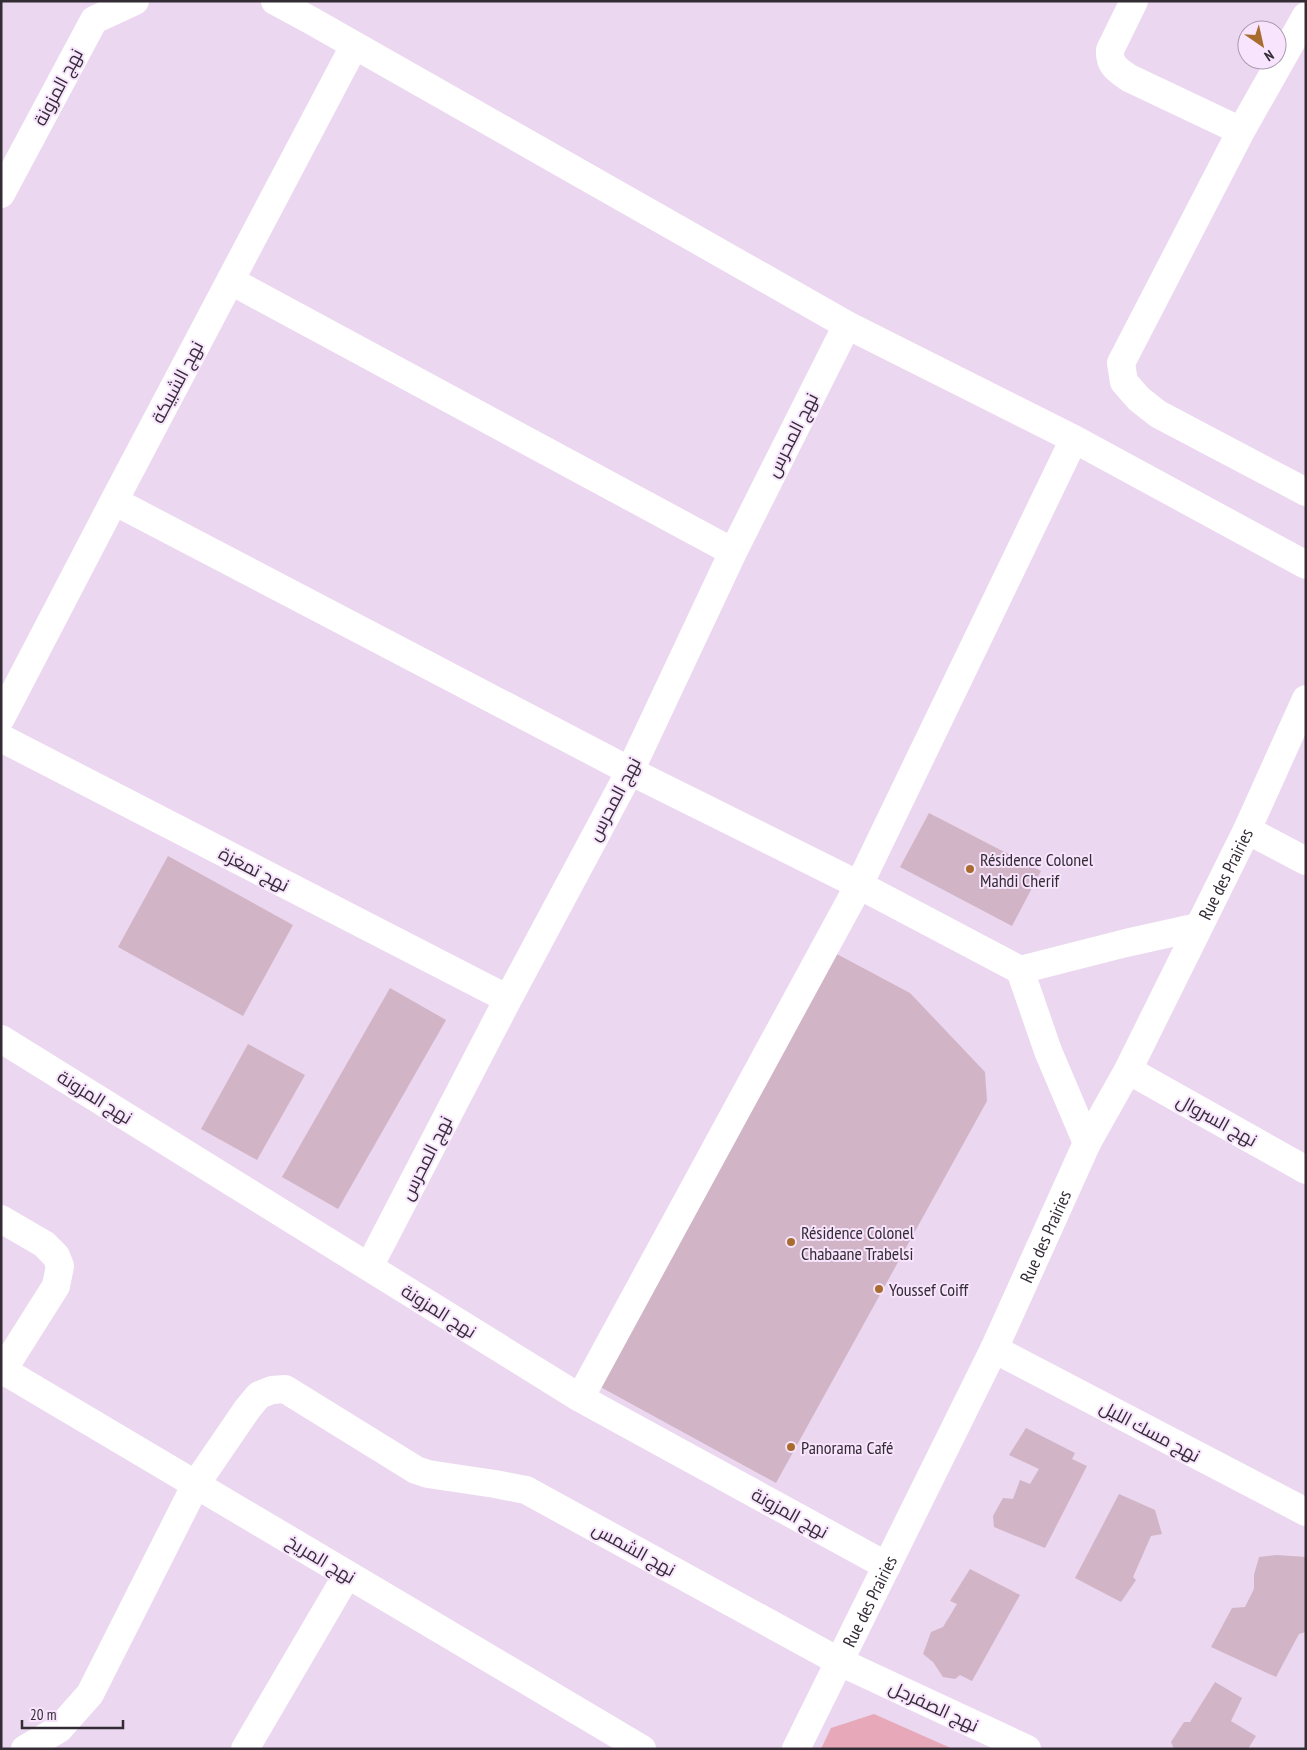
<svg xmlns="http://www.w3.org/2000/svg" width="1307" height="1750" viewBox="0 0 1307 1750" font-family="'PT Sans Narrow',Cairo,sans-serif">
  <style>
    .green { fill: #e7a9b9 }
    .building { fill: #d1b5c6 }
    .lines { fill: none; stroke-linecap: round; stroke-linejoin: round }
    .minor { stroke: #fff; stroke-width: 28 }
    .tertiary { stroke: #fff; stroke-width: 28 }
    .poi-dot { fill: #a86c2f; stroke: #f8e4fd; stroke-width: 2 }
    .labels { text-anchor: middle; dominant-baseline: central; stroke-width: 4; stroke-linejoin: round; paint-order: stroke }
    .street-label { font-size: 18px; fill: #332c35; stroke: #f8e4fd }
    .poi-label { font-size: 18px; fill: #332c35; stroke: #f8e4fd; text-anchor: start }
  </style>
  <rect width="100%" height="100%" fill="#ebd7ef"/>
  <path class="green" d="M 874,1714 L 953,1749 L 821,1749 L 831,1728 Z"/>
  <path class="building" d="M 929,813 L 1041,871 L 1012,926 L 900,867 Z
    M 168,856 L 293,925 L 243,1016 L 118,947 Z
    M 833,952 L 910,993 L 985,1072 L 987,1101 L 776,1483 L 595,1384 Z
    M 390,988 L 446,1020 L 338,1209 L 282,1177 Z
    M 248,1044 L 305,1075 L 257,1160 L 201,1129 Z
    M 1026,1428 L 1075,1453 L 1072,1459 L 1087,1466 L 1045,1548 L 994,1527 L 993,1516 L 1003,1498 L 1013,1499 L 1020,1480 L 1030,1484 L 1039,1469 L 1009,1455 Z
    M 1119,1494 L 1155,1510 L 1162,1534 L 1151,1536 L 1133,1577 L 1136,1580 L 1121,1602 L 1075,1578 Z
    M 1276,1555 L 1306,1557 L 1306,1632 L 1299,1634 L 1276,1677 L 1211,1647 L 1232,1608 L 1245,1607 L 1254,1589 L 1254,1575 L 1259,1557 Z
    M 970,1569 L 1020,1595 L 972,1681 L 960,1675 L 955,1679 L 943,1677 L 933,1662 L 923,1654 L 931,1632 L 943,1627 L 957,1604 L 950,1601 Z
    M 1215,1682 L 1242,1698 L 1231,1721 L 1256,1736 L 1248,1749 L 1174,1749 L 1171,1742 L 1184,1722 L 1190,1722 Z"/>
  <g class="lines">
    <path class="minor" d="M 275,1 L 312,21 L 847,325 L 1074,439 L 1306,565
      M 1134,1 L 1110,50 C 1109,66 1118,70 1129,78 L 1241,131
      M 1306,16 L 1241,131 L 1121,363 L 1124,382 L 1139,399 L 1158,414 L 1306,492
      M 1,194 L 94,20 L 135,1
      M 231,281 L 733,552
      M 114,501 L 630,771 L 859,885 L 1020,970 L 1126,943 L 1198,927
      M 1,718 L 114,501 L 354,46
      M 1,738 L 508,999
      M 1247,830 L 1306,861
      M 1020,970 L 1048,1051 L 1087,1143
      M 1,1039 L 580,1398 L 887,1566
      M 1128,1070 L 1306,1170
      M 1,1219 L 44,1244 L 56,1256 L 60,1266 L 56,1286 L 1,1373
      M 369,1267 L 508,999 L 630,771 L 733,552 L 847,325
      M 994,1349 L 1306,1512
      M 1,1369 L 642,1749
      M 580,1398 L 859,885 L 1074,439
      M 25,1749 L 59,1729 L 90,1694 L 196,1484 L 248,1408 L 259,1395 L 272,1390 L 285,1389 L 416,1470 L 428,1474 L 495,1484 L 526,1490 L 840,1662 L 1027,1749
      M 245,1749 L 347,1575"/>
    <path class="tertiary" id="s1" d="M 796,1749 L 994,1349 L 1087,1143 L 1128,1070 L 1247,830 L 1306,699"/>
  </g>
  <g class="poi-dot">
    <circle cx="970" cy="869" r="5"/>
    <circle cx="791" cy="1242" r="5"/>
    <circle cx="879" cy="1289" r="5"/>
    <circle cx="791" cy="1447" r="5"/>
  </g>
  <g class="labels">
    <g class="street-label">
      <text transform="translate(58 87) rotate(-62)">نهج المزونة</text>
      <text transform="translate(177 382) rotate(-62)">نهج الشبيكة</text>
      <text transform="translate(792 435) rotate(-63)">نهج المحرس</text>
      <text transform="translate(614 799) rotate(-62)">نهج المحرس</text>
      <text transform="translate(254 869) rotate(27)">نهج تمغزة</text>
      <text stroke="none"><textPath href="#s1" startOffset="975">Rue des Prairies</textPath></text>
      <text transform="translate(95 1097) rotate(32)">نهج المزونة</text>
      <text transform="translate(1217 1120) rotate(29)">نهج السروال</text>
      <text transform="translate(426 1158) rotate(-63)">نهج المحرس</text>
      <text stroke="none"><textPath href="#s1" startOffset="570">Rue des Prairies</textPath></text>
      <text transform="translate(439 1311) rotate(32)">نهج المزونة</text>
      <text transform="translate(1150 1431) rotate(28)">نهج مسك الليل</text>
      <text transform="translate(790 1513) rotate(29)">نهج المزونة</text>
      <text transform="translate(634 1549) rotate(29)">نهج الشمس</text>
      <text transform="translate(321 1559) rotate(31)">نهج المريخ</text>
      <text stroke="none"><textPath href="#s1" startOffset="165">Rue des Prairies</textPath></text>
      <text transform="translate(934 1706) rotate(25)">نهج الصفرجل</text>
    </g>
    <g class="poi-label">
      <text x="980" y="859">Résidence Colonel<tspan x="980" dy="21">Mahdi Cherif</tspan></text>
      <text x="801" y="1232">Résidence Colonel<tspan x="801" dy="21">Chabaane Trabelsi</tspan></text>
      <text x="889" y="1289">Youssef Coiff</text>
      <text x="801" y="1447">Panorama Café</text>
    </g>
  </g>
  <rect width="1307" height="1750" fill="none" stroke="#332c35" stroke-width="5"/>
  <g transform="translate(1262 45) rotate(146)"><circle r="24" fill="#f8e4fd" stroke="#a99aad"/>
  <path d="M0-4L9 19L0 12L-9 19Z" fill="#a86c2f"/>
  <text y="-8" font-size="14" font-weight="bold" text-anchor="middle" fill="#332c35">N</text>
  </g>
  <path d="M22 1720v8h101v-8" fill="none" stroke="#332c35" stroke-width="2.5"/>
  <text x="30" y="1720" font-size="15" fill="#332c35" stroke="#f8e4fd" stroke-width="4" paint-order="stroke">20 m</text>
</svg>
